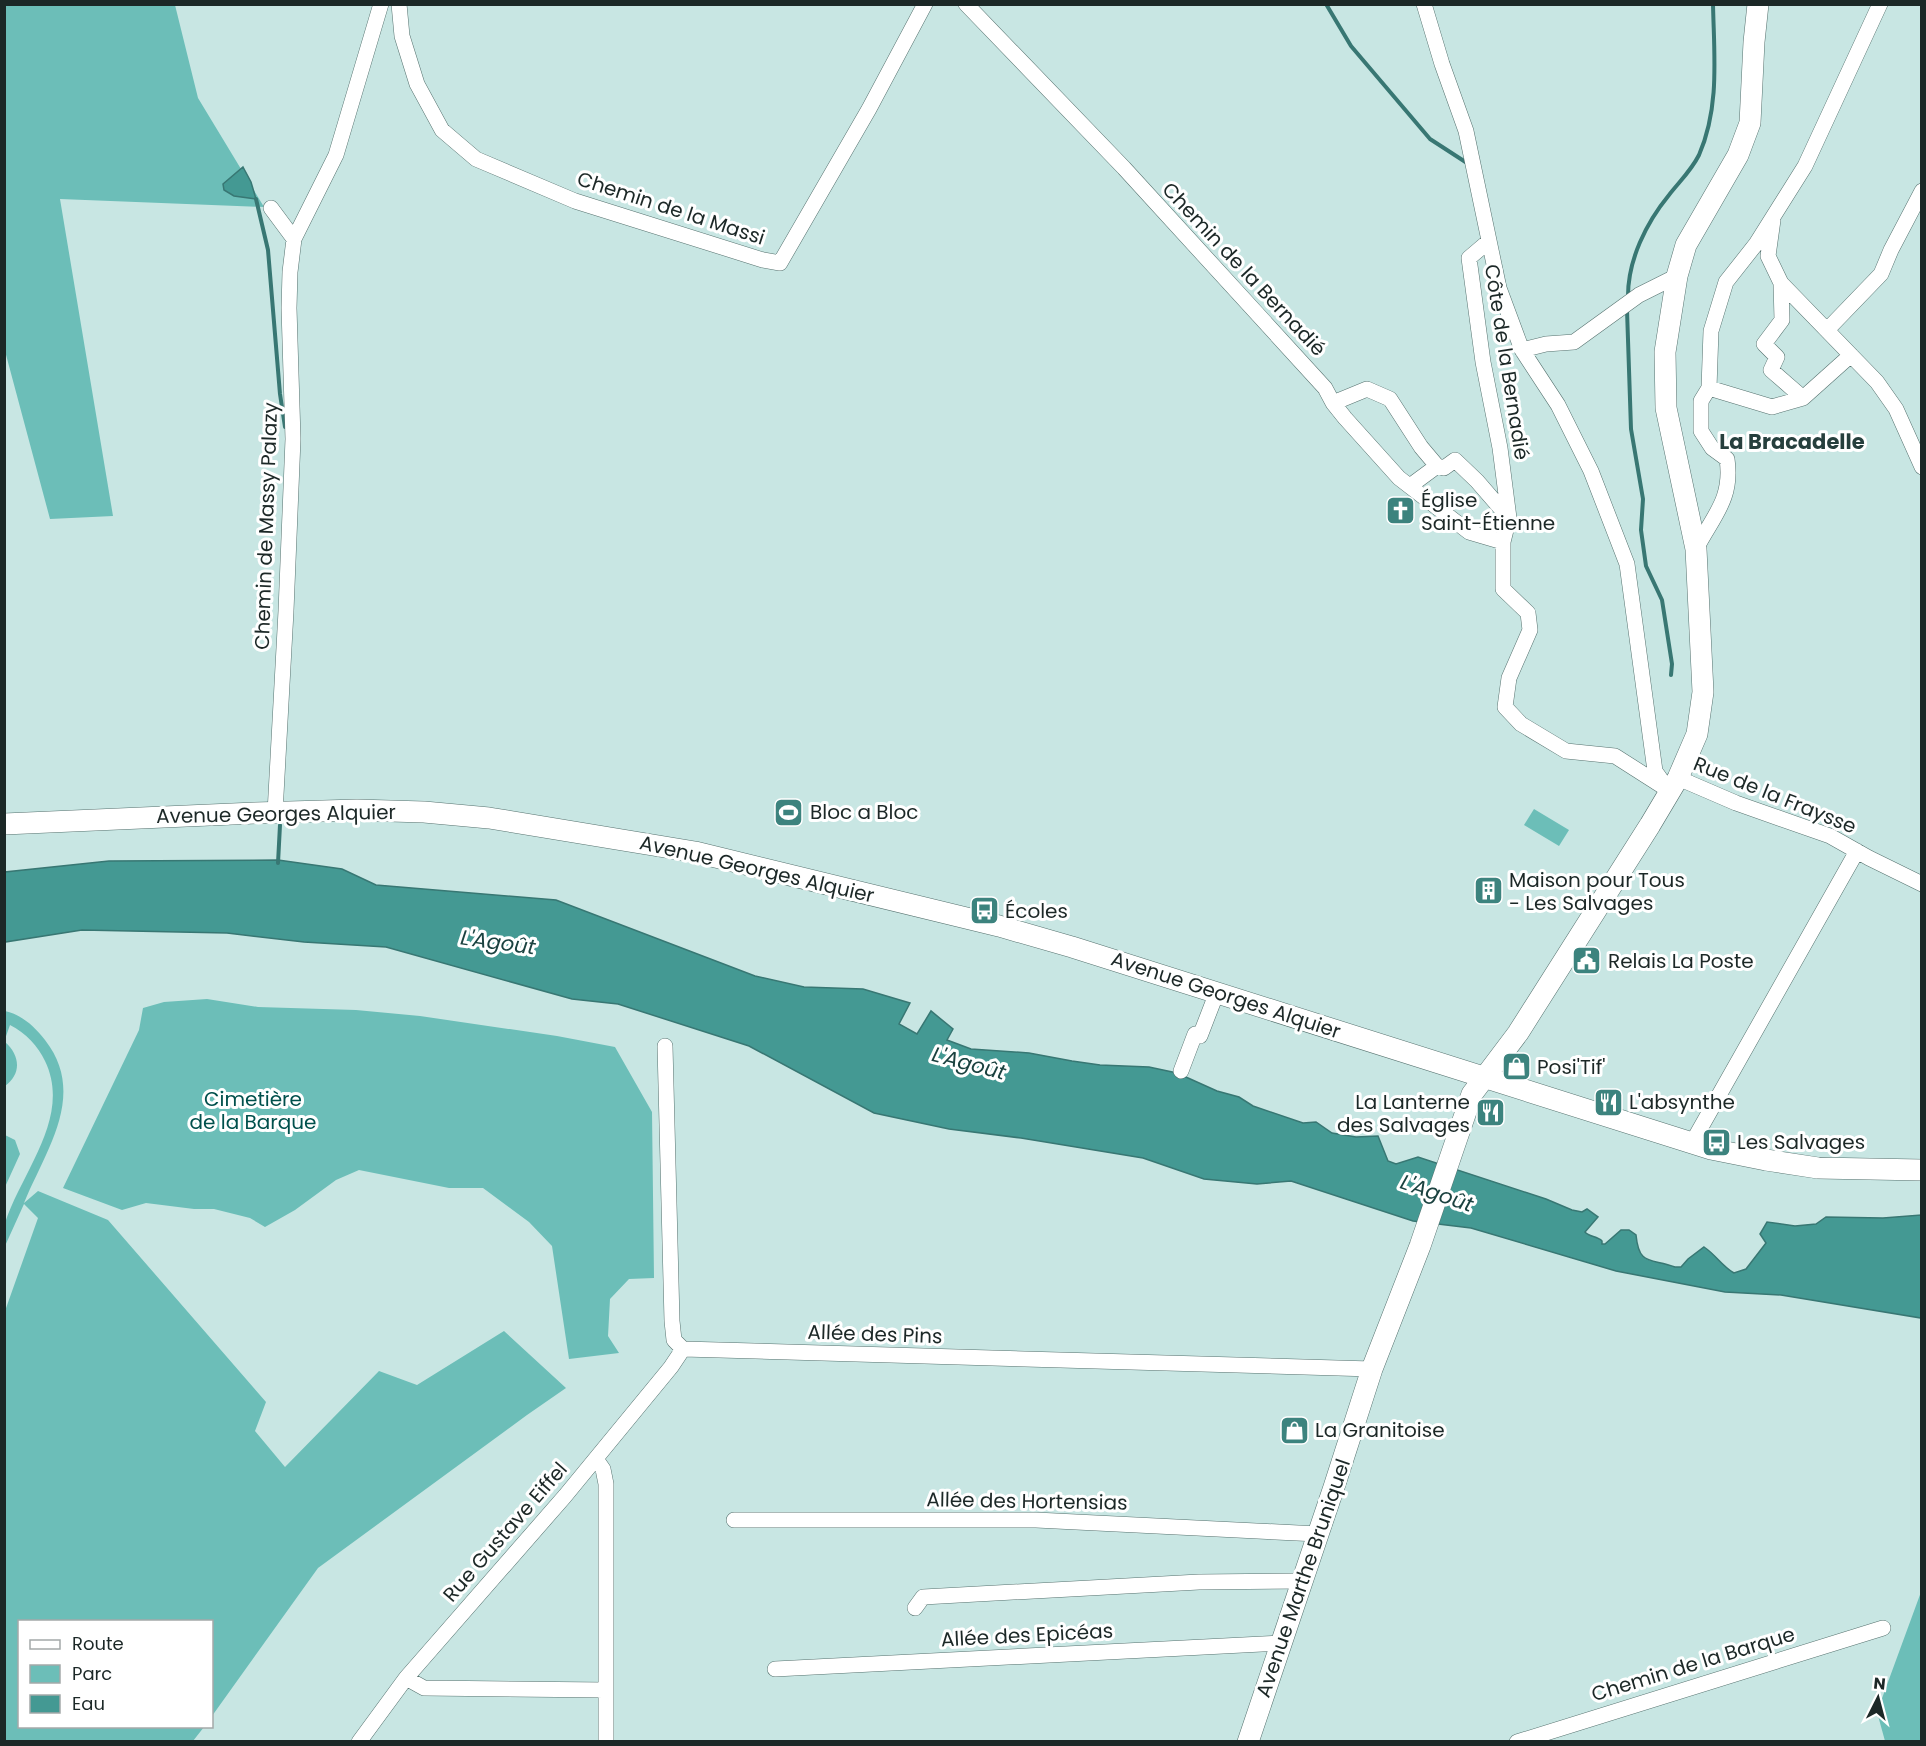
<svg xmlns="http://www.w3.org/2000/svg" width="1926" height="1746" viewBox="0 0 1926 1746" font-family="Poppins,sans-serif">
  <style>
    .green { fill: #6cbeb8 }
    .water { fill: #449993; stroke: #387773; stroke-width: 1.5 }
    .lines { fill: none; stroke-linecap: round; stroke-linejoin: round }
    .stream { stroke: #387773; stroke-width: 4 }
    .street-casing { stroke: #56726f; stroke-width: 16 }
    .secondary-casing { stroke: #56726f; stroke-width: 22 }
    .street { stroke: #fff; stroke-width: 15 }
    .secondary { stroke: #fff; stroke-width: 21 }
    .labels { text-anchor: middle; dominant-baseline: central; stroke-width: 6; stroke-linejoin: round; paint-order: stroke }
    .street-label { font-size: 20px; fill: #1c2827; stroke: #fff }
    .poi-label { font-size: 20px; fill: #1c2827; stroke: #fff; text-anchor: start }
    .park-label { font-size: 20px; fill: #00504c; stroke: #fff }
    .neighbourhood-label { font-size: 21px; font-weight: bold; fill: #263f3d; stroke: #fff }
    .water-label { font-size: 21px; font-style: italic; fill: #1b4240; stroke: #fff }
  </style>
  <rect width="100%" height="100%" fill="#c8e6e3"/>
  <path class="green" d="M 4,5 L 175,5 L 198,98 L 264,207 L 60,199 L 113,516 L 50,519 L 5,351 Z
    M 1534,809 L 1569,830 L 1559,846 L 1524,825 Z
    M 207,999 L 258,1007 L 356,1010 L 420,1016 L 557,1036 L 615,1047 L 652,1112 L 654,1278 L 629,1279 L 610,1299 L 608,1336 L 619,1353 L 569,1359 L 552,1246 L 529,1222 L 483,1188 L 449,1188 L 359,1170 L 336,1180 L 295,1210 L 265,1227 L 250,1218 L 214,1209 L 194,1209 L 146,1203 L 122,1210 L 63,1188 L 139,1030 L 143,1008 L 164,1002 Z
    M 5,1011 C 22,1015 34,1026 45,1040 C 88,1095 45,1151 24,1203 L 38,1191 L 108,1220 L 266,1402 L 255,1431 L 285,1467 L 379,1371 L 417,1385 L 504,1331 L 566,1388 L 527,1415 L 318,1568 L 212,1716 L 212,1622 L 20,1622 L 20,1726 L 204,1727 L 193,1741 L 5,1741 L 5,1311 L 38,1218 L 24,1204 L 5,1246 C 4,1238 3,1229 5,1223 C 22,1171 72,1117 45,1061 C 38,1046 26,1033 10,1025 L 5,1039 Z
    M 5,1042 C 20,1055 22,1074 5,1086 Z
    M 5,1135 L 15,1140 L 20,1154 L 5,1187 Z
    M 1921,1592 L 1921,1741 L 1885,1741 L 1877,1712 Z"/>
  <path class="water" d="M 243,167 L 251,182 L 256,199 L 234,196 L 224,190 L 223,184 Z
    M 278,860 L 342,869 L 376,885 L 556,900 L 755,976 L 804,987 L 863,989 L 910,1003 L 899,1024 L 917,1034 L 931,1011 L 953,1029 L 947,1040 L 971,1049 L 1029,1053 L 1072,1061 L 1100,1065 L 1149,1067 L 1177,1073 L 1217,1091 L 1239,1097 L 1253,1106 L 1303,1123 L 1316,1122 L 1332,1133 L 1356,1137 L 1378,1136 L 1388,1161 L 1396,1164 L 1418,1157 L 1546,1199 L 1572,1210 L 1582,1212 L 1587,1209 L 1598,1217 L 1585,1232 C 1589,1237 1597,1236 1602,1241 L 1602,1244 L 1605,1244 L 1621,1230 L 1629,1230 L 1636,1235 C 1639,1266 1650,1258 1675,1267 L 1681,1267 L 1688,1259 L 1704,1247 C 1716,1255 1722,1266 1734,1273 L 1746,1269 L 1766,1243 L 1760,1234 L 1767,1222 L 1795,1226 L 1816,1224 L 1826,1217 L 1883,1218 L 1921,1215 L 1921,1318 L 1781,1295 L 1725,1292 L 1616,1271 L 1471,1228 L 1413,1221 L 1291,1181 L 1257,1184 L 1204,1179 L 1143,1158 L 1021,1138 L 949,1129 L 874,1113 L 749,1046 L 618,1004 L 572,999 L 386,947 L 304,942 L 227,933 L 82,930 L 5,942 L 5,872 L 109,861 Z"/>
  <g class="lines">
    <path class="stream" d="M 1326,4 L 1351,46 L 1430,139 L 1467,163
      M 256,199 L 268,250 L 280,394 L 285,427
      M 1628,296 C 1628,260 1646,223 1669,195 C 1679,182 1691,171 1699,155 C 1720,107 1714,55 1713,4
      M 1627,310 L 1631,429 L 1643,499 L 1641,530 L 1646,566 L 1662,600 L 1672,664 L 1671,675
      M 278,863 L 280,825"/>
    <defs>
      <path id="street" d="M 399,4 L 402,36 L 417,84 L 442,130 L 476,159 L 575,201 L 763,260 L 780,263 L 869,109 L 925,4
        M 966,4 L 1124,168 L 1325,388 L 1333,403 L 1345,418 L 1399,478 L 1469,532 L 1503,542
        M 1424,4 L 1442,64 L 1466,131 L 1499,288 L 1522,350 L 1558,405 L 1591,471 L 1627,564 L 1655,771 L 1669,791
        M 271,208 L 294,239
        M 1773,220 L 1768,256 L 1781,283 L 1877,382 L 1896,409 L 1922,467
        M 1489,241 L 1469,258 L 1483,362 L 1500,448 L 1509,518 L 1503,542 L 1503,589 L 1528,613 L 1530,630 L 1509,678 L 1505,707 L 1521,724 L 1566,751 L 1615,756 L 1662,786
        M 1781,283 L 1782,320 L 1764,344 L 1777,357 L 1771,370 L 1803,398
        M 1827,330 L 1881,274 L 1891,250 L 1922,191
        M 1522,350 L 1546,344 L 1574,342 L 1639,295 L 1677,276
        M 1709,388 L 1772,407 L 1803,398 L 1851,355
        M 1333,403 L 1367,389 L 1390,399 L 1421,447 L 1437,466 L 1444,468 L 1455,460 L 1477,481 L 1509,518
        M 1410,486 L 1437,466
        M 1696,549 C 1713,516 1733,499 1727,459 L 1712,448 L 1701,431 L 1701,401 L 1709,388 L 1711,331 L 1726,282 L 1756,244 L 1805,166 L 1880,4
        M 1678,778 L 1736,803 L 1830,836 L 1869,858 L 1922,884
        M 275,813 L 286,611 L 293,439 L 289,308 L 290,272 L 294,239 L 336,155 L 381,4
        M 665,1046 L 672,1321 L 674,1340 L 683,1349 L 1372,1369
        M 1181,1071 L 1195,1034 L 1200,1036 L 1217,992
        M 1692,1143 L 1857,851
        M 596,1459 L 603,1469 L 606,1484 L 606,1742
        M 734,1520 L 1036,1520 L 1318,1534
        M 915,1608 L 923,1597 L 1199,1582 L 1302,1581
        M 775,1669 L 1281,1643
        M 406,1678 L 424,1688 L 605,1690
        M 359,1742 L 406,1678 L 565,1496 L 671,1367 L 683,1349
        M 1517,1742 L 1883,1628"/>
      <path id="secondary" d="M 4,824 L 255,813 L 357,810 L 424,812 L 489,818 L 695,852 L 999,926 L 1072,947 L 1711,1149 L 1766,1160 L 1818,1168 L 1922,1170
        M 1248,1742 L 1334,1487 L 1372,1369 L 1420,1246 L 1472,1094 L 1518,1033 L 1650,825 L 1678,778 L 1697,734 L 1703,692 L 1696,549 L 1666,408 L 1665,352 L 1677,276 L 1686,245 L 1738,155 L 1750,123 L 1754,42 L 1758,4"/>
    </defs>
    <use href="#street" class="street-casing"/>
    <use href="#secondary" class="secondary-casing"/>
    <use href="#street" class="street"/>
    <use href="#secondary" class="secondary"/>
  </g>
  <defs>
    <symbol id="church-square" viewBox="-11 -11 22 22"><rect x="-9" y="-9" width="18" height="18" rx="4" fill="#3c837e" stroke="#fff"/><path d="M-1.2-6h2.4v3.5h3.3v2.4h-3.3V6h-2.4V-.1h-3.3v-2.4h3.3Z" fill="#fff"/></symbol>
    <symbol id="stadium-square" viewBox="-11 -11 22 22"><rect x="-9" y="-9" width="18" height="18" rx="4" fill="#3c837e" stroke="#fff"/><path d="M0-5a6.5 5 0 1 0 0 10a6.5 5 0 1 0 0-10ZM-3.5-1.8h7v3.6h-7Z" fill="#fff"/></symbol>
    <symbol id="building-square" viewBox="-11 -11 22 22"><rect x="-9" y="-9" width="18" height="18" rx="4" fill="#3c837e" stroke="#fff"/><path d="M-4-6H4V6H1V3H-1V6H-4ZM-2.5-4.3h1.7v1.8h-1.7ZM.8-4.3h1.7v1.8H.8ZM-2.5-1h1.7V.8h-1.7ZM.8-1h1.7V.8H.8Z" fill="#fff"/></symbol>
    <symbol id="bus-square" viewBox="-11 -11 22 22"><rect x="-9" y="-9" width="18" height="18" rx="4" fill="#3c837e" stroke="#fff"/><path d="M-5-6H5V4H4V6H2V4H-2V6H-4V4H-5ZM-3.5-4V0h7V-4ZM-3.5 1.2v1.5H-2V1.2ZM2 1.2v1.5H3.5V1.2Z" fill="#fff"/></symbol>
    <symbol id="civic-square" viewBox="-11 -11 22 22"><rect x="-9" y="-9" width="18" height="18" rx="4" fill="#3c837e" stroke="#fff"/><path d="M-.6-6.5H3V-4.5H.6V-3L4-1V1h2V6H-6V1h2V-1L-.6-3ZM-1.2 2.5V6h2.4V2.5Z" fill="#fff"/></symbol>
    <symbol id="shop-square" viewBox="-11 -11 22 22"><rect x="-9" y="-9" width="18" height="18" rx="4" fill="#3c837e" stroke="#fff"/><path d="M-5-2.5h2.3a2.7 3.5 0 0 1 5.4 0H5L5.5 6h-11ZM-1.5-2.5h3a1.5 2.3 0 0 0-3 0Z" fill="#fff"/></symbol>
    <symbol id="restaurant-square" viewBox="-11 -11 22 22"><rect x="-9" y="-9" width="18" height="18" rx="4" fill="#3c837e" stroke="#fff"/><path d="M-5-6h1v4h1v-4h1v4h1v-4h1v5L-1.5 .5V6h-2V.5L-5-1ZM5-6V6H3V1.5H1.5Q1.5-4 5-6Z" fill="#fff"/></symbol>
  </defs>
  <g fill-rule="evenodd">
    <use href="#church-square" x="1384" y="494" width="33" height="33"/>
    <use href="#stadium-square" x="772" y="796" width="33" height="33"/>
    <use href="#building-square" x="1472" y="874" width="33" height="33"/>
    <use href="#bus-square" x="968" y="894" width="33" height="33"/>
    <use href="#civic-square" x="1570" y="944" width="33" height="33"/>
    <use href="#shop-square" x="1500" y="1050" width="33" height="33"/>
    <use href="#restaurant-square" x="1592" y="1086" width="33" height="33"/>
    <use href="#restaurant-square" x="1474" y="1096" width="33" height="33"/>
    <use href="#bus-square" x="1700" y="1126" width="33" height="33"/>
    <use href="#shop-square" x="1278" y="1414" width="33" height="33"/>
  </g>
  <g class="labels">
    <g class="street-label">
      <text transform="translate(671 208) rotate(18)">Chemin de la Massi</text>
      <text transform="translate(1244 269) rotate(47)">Chemin de la Bernadié</text>
      <text transform="translate(1507 362) rotate(81)">Côte de la Bernadié</text>
      <text transform="translate(266 526) rotate(-88)">Chemin de Massy Palazy</text>
      <text transform="translate(1775 795) rotate(22)">Rue de la Fraysse</text>
      <text transform="translate(276 814) rotate(-1)">Avenue Georges Alquier</text>
      <text transform="translate(757 869) rotate(13)">Avenue Georges Alquier</text>
      <text transform="translate(1226 995) rotate(18)">Avenue Georges Alquier</text>
      <text transform="translate(875 1334) rotate(2)">Allée des Pins</text>
      <text transform="translate(1027 1501) rotate(1)">Allée des Hortensias</text>
      <text transform="translate(505 1532) rotate(-49)">Rue Gustave Eiffel</text>
      <text transform="translate(1303 1578) rotate(-71)">Avenue Marthe Bruniquel</text>
      <text transform="translate(1027 1635) rotate(-3)">Allée des Epicéas</text>
      <text transform="translate(1693 1664) rotate(-17)">Chemin de la Barque</text>
    </g>
    <g class="poi-label">
      <text x="1421" y="500">Église<tspan x="1421" dy="23">Saint-Étienne</tspan></text>
      <text x="810" y="812">Bloc a Bloc</text>
      <text x="1509" y="880">Maison pour Tous<tspan x="1509" dy="23">- Les Salvages</tspan></text>
      <text x="1005" y="911">Écoles</text>
      <text x="1608" y="961">Relais La Poste</text>
      <text x="1537" y="1067">Posi'Tif'</text>
      <text x="1470" y="1102" text-anchor="end">La Lanterne<tspan x="1470" dy="23">des Salvages</tspan></text>
      <text x="1629" y="1102">L'absynthe</text>
      <text x="1737" y="1142">Les Salvages</text>
      <text x="1315" y="1430">La Granitoise</text>
    </g>
    <g class="park-label">
      <text x="253" y="1099">Cimetière<tspan x="253" dy="23">de la Barque</tspan></text>
    </g>
    <g class="neighbourhood-label">
      <text x="1792" y="441">La Bracadelle</text>
    </g>
    <g class="water-label">
      <text transform="translate(498 942) rotate(8)">L'Agoût</text>
      <text transform="translate(969 1063) rotate(15)">L'Agoût</text>
      <text transform="translate(1437 1193) rotate(19)">L'Agoût</text>
    </g>
  </g>
  <rect width="1926" height="1746" fill="none" stroke="#1c2827" stroke-width="12"/>
  <rect x="18" y="1620" width="195" height="108" fill="#ffffff" stroke="#a4a9a9" stroke-width="1.5"/>
  <rect x="30" y="1640" width="30" height="9" fill="#ffffff" stroke="#a4a9a9" stroke-width="1.5"/>
  <text x="72" y="1650" font-size="18" fill="#1c2827">Route</text>
  <rect x="30" y="1665" width="30" height="18" fill="#6cbeb8" stroke="#a4a9a9" stroke-width="1.5"/>
  <text x="72" y="1680" font-size="18" fill="#1c2827">Parc</text>
  <rect x="30" y="1695" width="30" height="18" fill="#449993" stroke="#a4a9a9" stroke-width="1.5"/>
  <text x="72" y="1710" font-size="18" fill="#1c2827">Eau</text>
  <g transform="translate(1878 1698) rotate(6)" stroke="#ffffff" stroke-width="4.5" paint-order="stroke">
  <path d="M0-4.5L10 22L0 15L-10 22Z" fill="#1c2827"/>
  <text y="-9" font-size="16" font-weight="bold" text-anchor="middle" fill="#1c2827">N</text>
  </g>
</svg>
